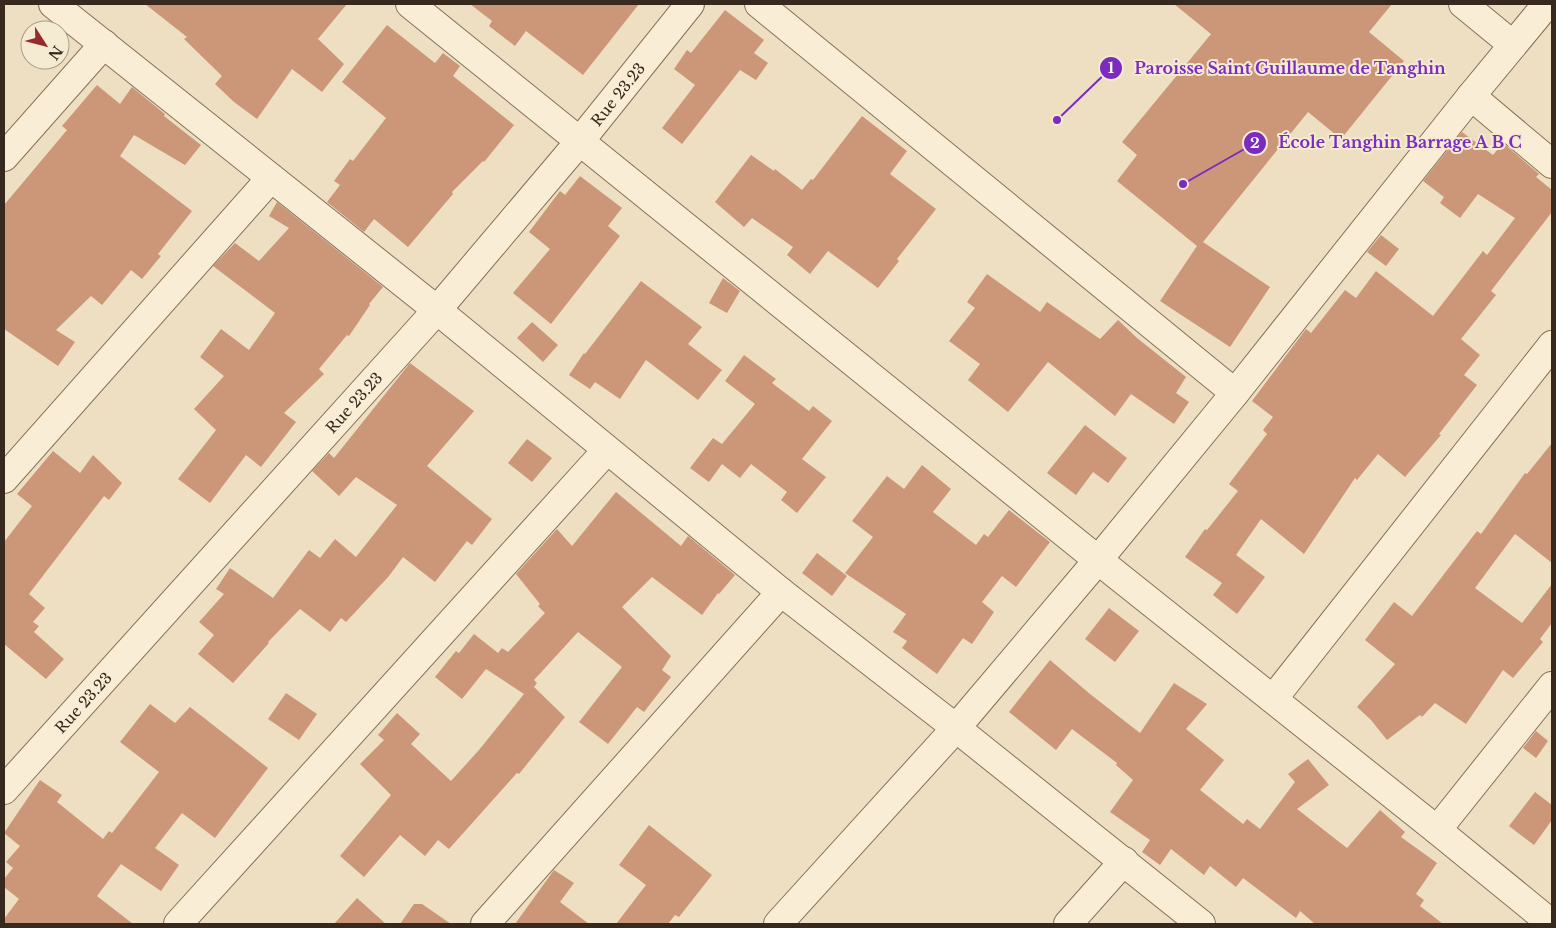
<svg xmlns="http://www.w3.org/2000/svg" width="1556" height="928" viewBox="0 0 1556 928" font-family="'Libre Baskerville',serif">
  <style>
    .building { fill: #cc9778 }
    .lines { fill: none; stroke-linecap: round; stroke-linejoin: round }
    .minor-casing { stroke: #887059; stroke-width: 30 }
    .minor { stroke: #f9edd5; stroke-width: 28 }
    .labels { text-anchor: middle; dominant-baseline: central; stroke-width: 4; stroke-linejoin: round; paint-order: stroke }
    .street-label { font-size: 15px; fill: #37291d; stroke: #f5ead2 }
    .leader { fill: none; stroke: #7b2cbf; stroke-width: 2 }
    .callout-dot { fill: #7b2cbf; stroke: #f5ead2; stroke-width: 2 }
    .mark-label { font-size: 15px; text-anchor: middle; font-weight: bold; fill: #fff }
    .callout-label { font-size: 16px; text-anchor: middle; font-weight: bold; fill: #7b2cbf; stroke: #f5ead2; stroke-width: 4; stroke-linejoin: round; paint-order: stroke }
  </style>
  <rect width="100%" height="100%" fill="#eedfc2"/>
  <path class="building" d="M 145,4 L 347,4 L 318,39 L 344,64 L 322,92 L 292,69 L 257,119 L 234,102 L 215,84 L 222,76 L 184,39 L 187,37 Z
    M 470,4 L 639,4 L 583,75 L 526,31 L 515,46 L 489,26 L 492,21 Z
    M 1174,4 L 1392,4 L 1369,32 L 1404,61 L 1341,139 L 1308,112 L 1203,242 L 1270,287 L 1230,347 L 1160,301 L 1197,246 L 1117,181 L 1137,155 L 1122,142 L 1211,34 Z
    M 725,10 L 764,40 L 754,53 L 768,63 L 756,80 L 740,70 L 682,144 L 662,128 L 695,85 L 674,69 L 687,50 L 691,53 Z
    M 387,25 L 435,63 L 443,53 L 460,66 L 453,76 L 514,125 L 484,162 L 483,161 L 452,192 L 453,194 L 408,247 L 374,219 L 364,232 L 327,202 L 340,185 L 334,181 L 350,159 L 353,161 L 386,118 L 342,82 Z
    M 97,85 L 120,104 L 132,87 L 165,114 L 164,116 L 201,145 L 185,165 L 134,135 L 120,156 L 192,211 L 158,254 L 161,256 L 142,279 L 131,270 L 102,305 L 91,296 L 56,330 L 75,342 L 58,366 L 4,329 L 4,205 L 67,130 L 62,126 Z
    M 862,116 L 907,151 L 890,174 L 936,209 L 897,259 L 899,261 L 878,288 L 828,251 L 810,274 L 787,255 L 793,247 L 752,218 L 744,227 L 715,202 L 751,155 L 774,171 L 775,169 L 802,190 L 811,179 L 813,180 Z
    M 1462,132 L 1493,155 L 1503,143 L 1539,174 L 1536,177 L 1552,190 L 1552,212 L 1491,291 L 1496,295 L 1461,339 L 1480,355 L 1464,375 L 1477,385 L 1439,434 L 1441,435 L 1405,477 L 1378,454 L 1357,480 L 1355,478 L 1304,554 L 1261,519 L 1236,555 L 1265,577 L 1237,614 L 1213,595 L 1222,583 L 1185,557 L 1205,529 L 1207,530 L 1238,491 L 1229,484 L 1267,434 L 1263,430 L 1273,417 L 1252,401 L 1306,329 L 1311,333 L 1345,290 L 1356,298 L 1376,271 L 1433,316 L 1483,251 L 1487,255 L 1515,218 L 1478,194 L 1460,218 L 1440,203 L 1444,197 L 1423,181 Z
    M 580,176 L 622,208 L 608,226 L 620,236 L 551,324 L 513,293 L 550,249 L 529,232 L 560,191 L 565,195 Z
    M 277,202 L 383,287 L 369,304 L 370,305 L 349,336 L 347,335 L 319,369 L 324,374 L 284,413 L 296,422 L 261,467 L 246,455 L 210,503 L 178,479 L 216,430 L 194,409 L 224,376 L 200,357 L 221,329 L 249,350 L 275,313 L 213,266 L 235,243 L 259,261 L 289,228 L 269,216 Z
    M 1381,235 L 1399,249 L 1386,266 L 1367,252 Z
    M 987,274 L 1040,312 L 1047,302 L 1100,339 L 1118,320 L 1137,338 L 1186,377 L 1176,393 L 1189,402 L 1174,424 L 1131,394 L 1115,416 L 1048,362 L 1008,412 L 968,380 L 980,364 L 949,341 L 975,308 L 967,302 Z
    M 723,278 L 740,291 L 727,313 L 709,303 Z
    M 641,281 L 702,327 L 688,344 L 722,370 L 698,400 L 646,360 L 620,399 L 595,382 L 590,389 L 569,375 L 584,353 L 585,354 Z
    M 532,322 L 558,345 L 543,362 L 517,338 Z
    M 744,355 L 776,379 L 772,383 L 809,411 L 813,406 L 832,421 L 802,459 L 826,477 L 797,513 L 781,500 L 787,492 L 751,464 L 740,478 L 722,464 L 709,482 L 690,468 L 713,438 L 722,444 L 755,404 L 725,381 Z
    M 410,363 L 474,411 L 427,466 L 492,519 L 472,545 L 467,541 L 435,582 L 403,557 L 389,576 L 346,622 L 341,618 L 330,632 L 300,609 L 268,642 L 269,643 L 233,683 L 198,654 L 214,635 L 199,622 L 224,594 L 216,589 L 230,568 L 273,598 L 309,550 L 320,558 L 335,539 L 356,557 L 397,505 L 356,477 L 339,496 L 312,471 L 329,453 L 334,458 Z
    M 1085,425 L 1127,458 L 1108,483 L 1093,472 L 1076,495 L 1047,473 Z
    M 527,439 L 552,458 L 532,482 L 508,463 Z
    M 1552,443 L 1552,563 L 1515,534 L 1475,588 L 1522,623 L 1552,584 L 1552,623 L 1540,639 L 1543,642 L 1513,678 L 1503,670 L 1466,724 L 1435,703 L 1422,717 L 1420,715 L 1387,740 L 1371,720 L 1357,707 L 1395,664 L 1365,640 L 1394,602 L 1412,616 L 1477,531 L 1481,534 L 1525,473 L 1527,474 Z
    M 53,451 L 80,473 L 93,455 L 122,483 L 109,500 L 104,496 L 29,594 L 45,608 L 33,622 L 39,626 L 34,632 L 64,659 L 46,679 L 4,644 L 4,542 L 32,506 L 17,494 Z
    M 922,465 L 951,489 L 933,512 L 976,545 L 984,534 L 988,537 L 1009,510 L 1050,542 L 1016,587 L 1002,576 L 982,602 L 994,612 L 972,644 L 963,638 L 937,674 L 902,648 L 907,641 L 893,632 L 906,614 L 845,573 L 873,537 L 852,521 L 887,476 L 904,489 Z
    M 616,492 L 681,546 L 688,536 L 735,575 L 719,594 L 718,593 L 702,615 L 652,577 L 622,607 L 671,656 L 662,670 L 671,677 L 644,712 L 637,707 L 608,744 L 579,722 L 622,667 L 578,632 L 534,680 L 537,683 L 534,687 L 565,717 L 519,774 L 517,773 L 449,849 L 438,840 L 425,856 L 400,835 L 364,877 L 340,856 L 391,795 L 360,764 L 384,740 L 378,735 L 397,713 L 420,734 L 411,744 L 451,781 L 479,750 L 524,694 L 486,669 L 462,699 L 435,677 L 456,651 L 459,653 L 474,634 L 498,653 L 502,648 L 508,652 L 545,613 L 538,606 L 540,604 L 516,574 L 557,529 L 572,546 Z
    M 817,553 L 847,576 L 832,596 L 802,573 Z
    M 1109,608 L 1139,631 L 1115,662 L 1085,639 Z
    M 1050,660 L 1090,694 L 1140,733 L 1174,683 L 1207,704 L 1186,729 L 1224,760 L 1200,790 L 1243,824 L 1247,819 L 1260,829 L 1295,782 L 1288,774 L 1308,759 L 1329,785 L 1297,809 L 1347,848 L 1380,810 L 1405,832 L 1401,837 L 1437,863 L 1416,894 L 1424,900 L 1420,906 L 1443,924 L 1315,924 L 1300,911 L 1296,918 L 1243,878 L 1236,887 L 1210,866 L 1204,875 L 1171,849 L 1160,865 L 1142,852 L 1150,840 L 1110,812 L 1133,780 L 1116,765 L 1117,763 L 1072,729 L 1056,750 L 1009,712 Z
    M 286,693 L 317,714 L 299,740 L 268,719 Z
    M 150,704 L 175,723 L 190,707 L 268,768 L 215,838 L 182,813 L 155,848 L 179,865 L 161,891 L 121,864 L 97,896 L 133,924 L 4,924 L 4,919 L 19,899 L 4,887 L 4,879 L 13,868 L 6,862 L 20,846 L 4,833 L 40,780 L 62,795 L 57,802 L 103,839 L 109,831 L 112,833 L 159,772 L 120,742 Z
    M 1536,731 L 1548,741 L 1536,758 L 1523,748 Z
    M 1535,792 L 1552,805 L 1552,820 L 1534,845 L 1509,826 Z
    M 649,825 L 712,875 L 679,917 L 675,915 L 668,924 L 616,924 L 646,885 L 619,865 Z
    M 554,870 L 574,883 L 560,902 L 589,924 L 515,924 Z
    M 357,898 L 386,924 L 334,924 Z
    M 414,904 L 422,904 L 451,924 L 400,924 Z"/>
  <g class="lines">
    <defs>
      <g id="minor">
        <path d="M 53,4 L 437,310 L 781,592 L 956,728 L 1201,924"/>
        <path d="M 410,4 L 1098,560 L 1437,830 L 1552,924"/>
        <path d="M 759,4 L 1235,393"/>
        <path d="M 1463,4 L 1513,45"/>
        <path d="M 1471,96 L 1552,164"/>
        <path d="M 4,157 L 104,44"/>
        <path d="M 4,479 L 271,178"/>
        <path d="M 1273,699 L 1552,345"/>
        <path id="s1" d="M 4,790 L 437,310 L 580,141 L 690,4"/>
        <path d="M 1437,830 L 1552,686"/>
        <path d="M 178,924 L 607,450"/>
        <path d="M 485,924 L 781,592"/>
        <path d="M 778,924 L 956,728 L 1098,560 L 1235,393 L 1471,96 L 1547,4"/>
        <path d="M 1068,924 L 1124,861"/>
      </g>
    </defs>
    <use href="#minor" class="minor-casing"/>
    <use href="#minor" class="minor"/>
  </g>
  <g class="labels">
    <g class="street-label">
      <text stroke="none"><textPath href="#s1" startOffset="928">Rue 23.23</textPath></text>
      <text stroke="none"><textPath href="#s1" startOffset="522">Rue 23.23</textPath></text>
      <text stroke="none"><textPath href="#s1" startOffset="118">Rue 23.23</textPath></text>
    </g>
  </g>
  <path class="leader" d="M1057 120L1111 68M1183 184L1255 143"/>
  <g class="callout-dot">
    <circle cx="1057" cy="120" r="5"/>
    <circle cx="1183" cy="184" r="5"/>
    <circle cx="1111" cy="68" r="12"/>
    <circle cx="1255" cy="143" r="12"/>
  </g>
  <g class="mark-label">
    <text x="1111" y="73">1</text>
    <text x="1255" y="148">2</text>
  </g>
  <g class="callout-label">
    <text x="1290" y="74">Paroisse Saint Guillaume de Tanghin</text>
    <text x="1400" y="148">École Tanghin Barrage A B C</text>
  </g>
  <rect width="1556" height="928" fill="none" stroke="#37291d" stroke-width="10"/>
  <g transform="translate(45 45) rotate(126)"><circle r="24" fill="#f5ead2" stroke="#a99d8a"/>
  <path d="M0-4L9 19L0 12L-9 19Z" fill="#97292f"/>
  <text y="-8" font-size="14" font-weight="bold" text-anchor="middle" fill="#37291d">N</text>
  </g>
</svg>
